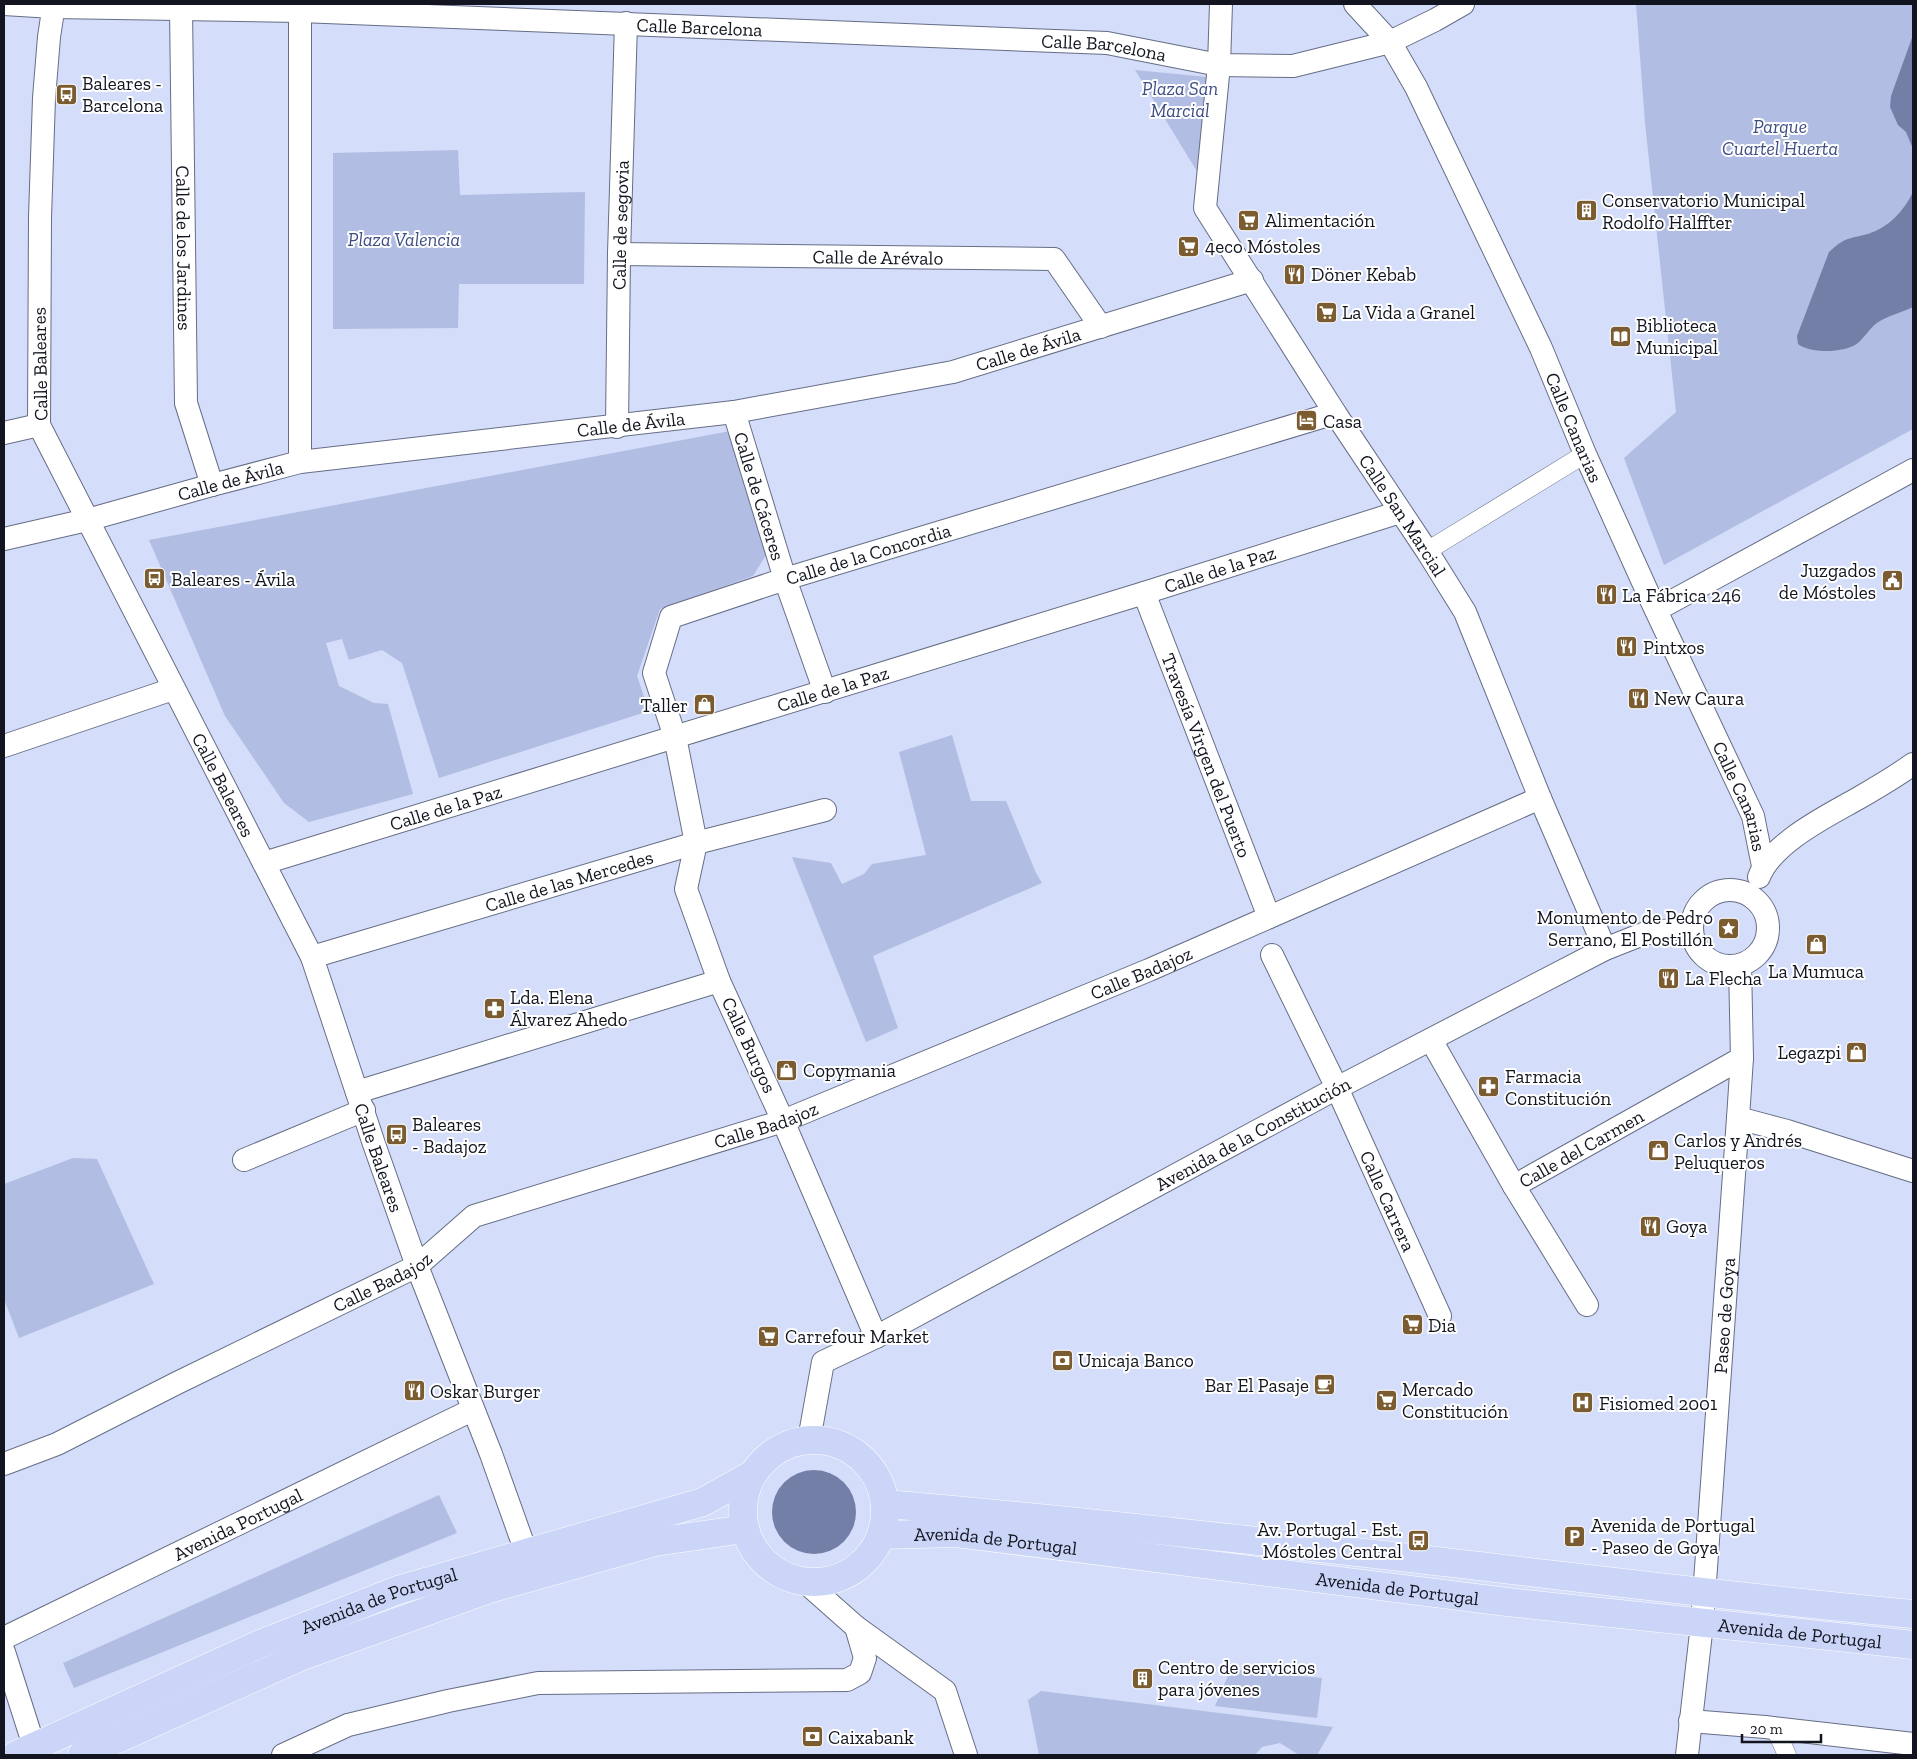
<svg xmlns="http://www.w3.org/2000/svg" width="1917" height="1759" viewBox="0 0 1917 1759" font-family="'Zilla Slab',serif">
  <style>
    .green { fill: #b1bde2 }
    .water { fill: #737fa7 }
    .lines { fill: none; stroke-linecap: round; stroke-linejoin: round }
    .pedestrian-casing { stroke: #666e86; stroke-width: 19 }
    .minor-casing { stroke: #666e86; stroke-width: 24 }
    .primary-casing { stroke: #fff; stroke-width: 29 }
    .pedestrian { stroke: #fff; stroke-width: 18 }
    .minor { stroke: #fff; stroke-width: 22 }
    .primary { stroke: #cbd5f7; stroke-width: 28 }
    .labels { text-anchor: middle; dominant-baseline: central; stroke-width: 4; stroke-linejoin: round; paint-order: stroke }
    .street-label { font-size: 19px; fill: #12151f; stroke: #fff }
    .poi-label { font-size: 19px; fill: #12151f; stroke: #fff; text-anchor: start }
    .park-label { font-size: 19px; font-style: italic; fill: #3e4d84; stroke: #fff }
  </style>
  <rect width="100%" height="100%" fill="#d4ddf9"/>
  <path class="green" d="M 1636,4 L 1913,4 L 1913,429 L 1664,565 L 1624,458 L 1676,412 L 1645,123 Z
    M 1135,70 L 1207,77 L 1198,173 Z
    M 458,150 L 460,195 L 585,192 L 584,284 L 459,284 L 458,328 L 333,329 L 333,153 Z
    M 741,429 L 766,555 L 753,576 L 660,609 L 637,676 L 649,711 L 439,778 L 402,663 L 382,650 L 349,660 L 342,639 L 326,643 L 339,686 L 374,703 L 388,704 L 413,794 L 309,822 L 284,803 L 225,716 L 149,540 Z
    M 952,735 L 971,801 L 1006,801 L 1036,873 L 1042,883 L 873,956 L 898,1028 L 866,1042 L 792,857 L 831,863 L 842,884 L 864,874 L 872,864 L 926,855 L 899,752 Z
    M 73,1158 L 97,1159 L 154,1284 L 19,1338 L 4,1299 L 4,1184 Z
    M 439,1495 L 457,1533 L 74,1688 L 63,1663 Z
    M 1231,1669 L 1322,1678 L 1317,1718 L 1215,1706 Z
    M 1041,1691 L 1333,1727 L 1317,1755 L 1299,1755 L 1280,1743 L 1262,1747 L 1255,1755 L 1039,1755 L 1028,1700 Z"/>
  <path class="water" d="M 1913,35 L 1913,149 L 1906,132 L 1898,125 L 1890,107 L 1891,96 Z
    M 1913,192 L 1913,307 C 1903,312 1890,315 1880,321 C 1871,326 1866,336 1858,343 C 1846,353 1810,354 1798,344 L 1797,336 L 1829,252 C 1845,237 1849,239 1868,234 C 1889,227 1904,211 1913,192 Z
    M772 1512a42 42 0 1 1 84 0a42 42 0 1 1-84 0Z"/>
  <g class="lines">
    <defs>
      <path id="pedestrian" d="M 1427,551 L 1585,454
        M 1775,1728 L 1787,1755"/>
      <g id="minor">
        <path id="s1" d="M 4,4 L 53,7 L 300,11 L 1107,43 L 1219,65 L 1293,66 L 1390,42 L 1435,20 L 1463,4"/>
        <path id="s2" d="M 54,4 L 49,37 L 44,98 L 40,217 L 39,425 L 312,957 L 374,1144 L 417,1266 L 491,1454 L 526,1552"/>
        <path id="s3" d="M 1221,4 L 1219,65 L 1205,208 L 1335,413 L 1427,551 L 1465,612 L 1540,798 L 1605,949"/>
        <path id="s4" d="M 1355,4 L 1390,42 L 1416,87 L 1541,348 L 1585,454 L 1652,602 L 1753,816 L 1763,866"/>
        <path id="s5" d="M 181,8 L 186,403 L 212,485"/>
        <path id="s6" d="M 619,254 L 1054,259 L 1101,327"/>
        <path id="s7" d="M 734,412 L 785,579 L 825,692"/>
        <path id="s8" d="M 617,427 L 619,254 L 626,23"/>
        <path d="M 4,433 L 39,425"/>
        <path d="M 300,462 L 300,11"/>
        <path id="s9" d="M 4,539 L 87,520 L 212,485 L 300,462 L 734,412 L 953,372 L 1252,280"/>
        <path id="s10" d="M 1144,593 L 1269,917"/>
        <path d="M 1656,610 L 1913,470"/>
        <path d="M 4,746 L 173,689"/>
        <path id="s11" d="M 264,863 L 1144,593 L 1400,512"/>
        <path d="M 1759,877 C 1772,843 1827,816 1857,799 C 1876,788 1895,777 1913,764"/>
        <circle cx="1730" cy="928" r="38"/>
        <path id="s12" d="M 1272,955 L 1337,1088 L 1440,1316"/>
        <path id="s13" d="M 312,957 L 696,843 L 825,810"/>
        <path id="s14" d="M 1431,1040 L 1514,1186 L 1742,1058"/>
        <path d="M 357,1092 L 719,981"/>
        <path d="M 1738,1118 L 1787,1131 L 1913,1171"/>
        <path d="M 244,1160 L 364,1110"/>
        <path d="M 1514,1186 L 1587,1305"/>
        <path id="s15" d="M 876,1337 L 783,1121 L 719,981 L 686,889 L 696,843 L 675,737 L 654,673 L 671,617 L 785,579 L 1335,413"/>
        <path id="s16" d="M 809,1440 L 823,1362 L 876,1337 L 1337,1088 L 1605,949 L 1643,934 L 1691,927"/>
        <path id="s17" d="M 4,1464 L 57,1444 L 177,1383 L 417,1266 L 474,1216 L 783,1121 L 1149,970 L 1540,798"/>
        <path d="M 804,1581 L 856,1627 L 945,1691 L 966,1755"/>
        <path id="s18" d="M 4,1638 L 472,1410"/>
        <path d="M 4,1652 L 34,1746"/>
        <path d="M 1690,1721 L 1765,1727 L 1913,1744"/>
        <path d="M 283,1755 L 348,1725 L 448,1701 L 538,1683 L 847,1680 L 860,1673 L 865,1658 L 856,1627"/>
        <path id="s19" d="M 1687,1755 L 1702,1624 L 1738,1118 L 1742,1058 L 1740,965"/>
      </g>
      <g id="primary">
        <circle cx="814" cy="1511" r="71"/>
        <path d="M 885,1504 C 1063,1519 1241,1539 1418,1559 C 1583,1578 1748,1599 1913,1614"/>
        <path id="s20" d="M 881,1535 L 956,1533 L 1507,1602 L 1913,1645"/>
        <path id="s21" d="M 16,1755 L 260,1644 L 398,1590 L 703,1502 L 753,1474"/>
        <path d="M 82,1755 L 302,1656 L 489,1589 L 655,1542 L 745,1529"/>
      </g>
    </defs>
    <use href="#pedestrian" class="pedestrian-casing"/>
    <use href="#minor" class="minor-casing"/>
    <use href="#primary" class="primary-casing"/>
    <use href="#pedestrian" class="pedestrian"/>
    <use href="#minor" class="minor"/>
    <use href="#primary" class="primary"/>
  </g>
  <defs>
    <symbol id="bus-square" viewBox="-11 -11 22 22"><rect x="-9" y="-9" width="18" height="18" rx="4" fill="#7b5c31" stroke="#fff"/><path d="M-5-6H5V4H4V6H2V4H-2V6H-4V4H-5ZM-3.5-4V0h7V-4ZM-3.5 1.2v1.5H-2V1.2ZM2 1.2v1.5H3.5V1.2Z" fill="#fff"/></symbol>
    <symbol id="building-square" viewBox="-11 -11 22 22"><rect x="-9" y="-9" width="18" height="18" rx="4" fill="#7b5c31" stroke="#fff"/><path d="M-4-6H4V6H1V3H-1V6H-4ZM-2.5-4.3h1.7v1.8h-1.7ZM.8-4.3h1.7v1.8H.8ZM-2.5-1h1.7V.8h-1.7ZM.8-1h1.7V.8H.8Z" fill="#fff"/></symbol>
    <symbol id="supermarket-square" viewBox="-11 -11 22 22"><rect x="-9" y="-9" width="18" height="18" rx="4" fill="#7b5c31" stroke="#fff"/><path d="M-6-5.5h2.5l.6 2H6L4.5 2H-2.5L-4.4-4H-6ZM-1.5 3.2a1.3 1.3 0 1 0 .1 0ZM3 3.2a1.3 1.3 0 1 0 .1 0Z" fill="#fff"/></symbol>
    <symbol id="restaurant-square" viewBox="-11 -11 22 22"><rect x="-9" y="-9" width="18" height="18" rx="4" fill="#7b5c31" stroke="#fff"/><path d="M-5-6h1v4h1v-4h1v4h1v-4h1v5L-1.5 .5V6h-2V.5L-5-1ZM5-6V6H3V1.5H1.5Q1.5-4 5-6Z" fill="#fff"/></symbol>
    <symbol id="library-square" viewBox="-11 -11 22 22"><rect x="-9" y="-9" width="18" height="18" rx="4" fill="#7b5c31" stroke="#fff"/><path d="M-6-4Q-3-5.5-.7-3.5V5Q-3 3-6 4ZM6-4Q3-5.5 .7-3.5V5Q3 3 6 4Z" fill="#fff"/></symbol>
    <symbol id="hotel-square" viewBox="-11 -11 22 22"><rect x="-9" y="-9" width="18" height="18" rx="4" fill="#7b5c31" stroke="#fff"/><path d="M-6-4.5h1.5V1H6V5H4.5V3h-9V5H-6ZM-4 0a1.8 1.8 0 1 1 3.6 0ZM.5 0V-2.5h3Q6-2.5 6 0Z" fill="#fff"/></symbol>
    <symbol id="civic-square" viewBox="-11 -11 22 22"><rect x="-9" y="-9" width="18" height="18" rx="4" fill="#7b5c31" stroke="#fff"/><path d="M-.6-6.5H3V-4.5H.6V-3L4-1V1h2V6H-6V1h2V-1L-.6-3ZM-1.2 2.5V6h2.4V2.5Z" fill="#fff"/></symbol>
    <symbol id="shop-square" viewBox="-11 -11 22 22"><rect x="-9" y="-9" width="18" height="18" rx="4" fill="#7b5c31" stroke="#fff"/><path d="M-5-2.5h2.3a2.7 3.5 0 0 1 5.4 0H5L5.5 6h-11ZM-1.5-2.5h3a1.5 2.3 0 0 0-3 0Z" fill="#fff"/></symbol>
    <symbol id="sight-square" viewBox="-11 -11 22 22"><rect x="-9" y="-9" width="18" height="18" rx="4" fill="#7b5c31" stroke="#fff"/><path d="M0-6L1.8-2.2L6-1.7L2.9 1.2L3.7 5.4L0 3.3L-3.7 5.4L-2.9 1.2L-6-1.7L-1.8-2.2Z" fill="#fff"/></symbol>
    <symbol id="pharmacy-square" viewBox="-11 -11 22 22"><rect x="-9" y="-9" width="18" height="18" rx="4" fill="#7b5c31" stroke="#fff"/><path d="M-2-6h4v4h4v4h-4v4h-4v-4h-4v-4h4Z" fill="#fff"/></symbol>
    <symbol id="bank-square" viewBox="-11 -11 22 22"><rect x="-9" y="-9" width="18" height="18" rx="4" fill="#7b5c31" stroke="#fff"/><path d="M-6-4H6V4H-6ZM0-2.3a2.3 2.3 0 1 0 0 4.6a2.3 2.3 0 1 0 0-4.6Z" fill="#fff"/></symbol>
    <symbol id="cafe-square" viewBox="-11 -11 22 22"><rect x="-9" y="-9" width="18" height="18" rx="4" fill="#7b5c31" stroke="#fff"/><path d="M-5.5-4.5H6V0H3Q3 3.5 0 3.5H-2.5Q-5.5 3.5-5.5 0ZM3-3.2v2h1.7v-2ZM-6 4.5H4V6H-6Z" fill="#fff"/></symbol>
    <symbol id="hospital-square" viewBox="-11 -11 22 22"><rect x="-9" y="-9" width="18" height="18" rx="4" fill="#7b5c31" stroke="#fff"/><path d="M-5-5h3v3.5h4V-5h3V5h-3V1.5h-4V5h-3Z" fill="#fff"/></symbol>
    <symbol id="parking-square" viewBox="-11 -11 22 22"><rect x="-9" y="-9" width="18" height="18" rx="4" fill="#7b5c31" stroke="#fff"/><path d="M-3.5-5.5H1a3.5 3.5 0 0 1 0 7H-1V5.5H-3.5ZM-1-3.4V-.6H.8a1.4 1.4 0 0 0 0-2.8Z" fill="#fff"/></symbol>
  </defs>
  <g fill-rule="evenodd">
    <use href="#bus-square" x="54" y="82" width="25" height="25"/>
    <use href="#building-square" x="1574" y="198" width="25" height="25"/>
    <use href="#supermarket-square" x="1236" y="208" width="25" height="25"/>
    <use href="#supermarket-square" x="1176" y="234" width="25" height="25"/>
    <use href="#restaurant-square" x="1282" y="262" width="25" height="25"/>
    <use href="#supermarket-square" x="1314" y="300" width="25" height="25"/>
    <use href="#library-square" x="1608" y="324" width="25" height="25"/>
    <use href="#hotel-square" x="1294" y="408" width="25" height="25"/>
    <use href="#bus-square" x="142" y="566" width="25" height="25"/>
    <use href="#civic-square" x="1880" y="568" width="25" height="25"/>
    <use href="#restaurant-square" x="1594" y="582" width="25" height="25"/>
    <use href="#restaurant-square" x="1614" y="634" width="25" height="25"/>
    <use href="#restaurant-square" x="1626" y="686" width="25" height="25"/>
    <use href="#shop-square" x="692" y="692" width="25" height="25"/>
    <use href="#sight-square" x="1716" y="916" width="25" height="25"/>
    <use href="#shop-square" x="1804" y="932" width="25" height="25"/>
    <use href="#restaurant-square" x="1656" y="966" width="25" height="25"/>
    <use href="#pharmacy-square" x="482" y="996" width="25" height="25"/>
    <use href="#shop-square" x="1844" y="1040" width="25" height="25"/>
    <use href="#shop-square" x="774" y="1058" width="25" height="25"/>
    <use href="#pharmacy-square" x="1476" y="1074" width="25" height="25"/>
    <use href="#bus-square" x="384" y="1122" width="25" height="25"/>
    <use href="#shop-square" x="1646" y="1138" width="25" height="25"/>
    <use href="#restaurant-square" x="1638" y="1214" width="25" height="25"/>
    <use href="#supermarket-square" x="1400" y="1312" width="25" height="25"/>
    <use href="#supermarket-square" x="756" y="1324" width="25" height="25"/>
    <use href="#bank-square" x="1050" y="1348" width="25" height="25"/>
    <use href="#cafe-square" x="1312" y="1372" width="25" height="25"/>
    <use href="#restaurant-square" x="402" y="1378" width="25" height="25"/>
    <use href="#supermarket-square" x="1374" y="1388" width="25" height="25"/>
    <use href="#hospital-square" x="1570" y="1390" width="25" height="25"/>
    <use href="#parking-square" x="1562" y="1524" width="25" height="25"/>
    <use href="#bus-square" x="1406" y="1528" width="25" height="25"/>
    <use href="#building-square" x="1130" y="1666" width="25" height="25"/>
    <use href="#bank-square" x="800" y="1724" width="25" height="25"/>
  </g>
  <g class="labels">
    <g class="street-label">
      <text stroke="none"><textPath href="#s1" startOffset="696">Calle Barcelona</textPath></text>
      <text stroke="none"><textPath href="#s1" startOffset="1101">Calle Barcelona</textPath></text>
      <text stroke="none"><textPath href="#s8" startOffset="202">Calle de segovia</textPath></text>
      <text stroke="none"><textPath href="#s5" startOffset="240">Calle de los Jardines</textPath></text>
      <text stroke="none"><textPath href="#s6" startOffset="259">Calle de Arévalo</textPath></text>
      <text stroke="none"><textPath href="#s9" startOffset="1044">Calle de Ávila</textPath></text>
      <text transform="translate(40 364) rotate(-91)">Calle Baleares</text>
      <text stroke="none"><textPath href="#s9" startOffset="639">Calle de Ávila</textPath></text>
      <text stroke="none"><textPath href="#s4" startOffset="479">Calle Canarias</textPath></text>
      <text stroke="none"><textPath href="#s9" startOffset="234">Calle de Ávila</textPath></text>
      <text stroke="none"><textPath href="#s7" startOffset="88">Calle de Cáceres</textPath></text>
      <text stroke="none"><textPath href="#s3" startOffset="570">Calle San Marcial</textPath></text>
      <text stroke="none"><textPath href="#s15" startOffset="975">Calle de la Concordia</textPath></text>
      <text stroke="none"><textPath href="#s11" startOffset="1000">Calle de la Paz</textPath></text>
      <text stroke="none"><textPath href="#s11" startOffset="595">Calle de la Paz</textPath></text>
      <text stroke="none"><textPath href="#s10" startOffset="174">Travesía Virgen del Puerto</textPath></text>
      <text stroke="none"><textPath href="#s2" startOffset="826">Calle Baleares</textPath></text>
      <text stroke="none"><textPath href="#s4" startOffset="884">Calle Canarias</textPath></text>
      <text stroke="none"><textPath href="#s11" startOffset="190">Calle de la Paz</textPath></text>
      <text stroke="none"><textPath href="#s13" startOffset="268">Calle de las Mercedes</textPath></text>
      <text stroke="none"><textPath href="#s17" startOffset="1245">Calle Badajoz</textPath></text>
      <text transform="translate(749 1045) rotate(65)">Calle Burgos</text>
      <text stroke="none"><textPath href="#s17" startOffset="840">Calle Badajoz</textPath></text>
      <text stroke="none"><textPath href="#s16" startOffset="566">Avenida de la Constitución</textPath></text>
      <text stroke="none"><textPath href="#s14" startOffset="245">Calle del Carmen</textPath></text>
      <text stroke="none"><textPath href="#s2" startOffset="1231">Calle Baleares</textPath></text>
      <text stroke="none"><textPath href="#s12" startOffset="272">Calle Carrera</textPath></text>
      <text stroke="none"><textPath href="#s17" startOffset="420">Calle Badajoz</textPath></text>
      <text stroke="none"><textPath href="#s19" startOffset="441">Paseo de Goya</textPath></text>
      <text stroke="none"><textPath href="#s18" startOffset="260">Avenida Portugal</textPath></text>
      <text stroke="none"><textPath href="#s20" startOffset="115">Avenida de Portugal</textPath></text>
      <text stroke="none"><textPath href="#s20" startOffset="520">Avenida de Portugal</textPath></text>
      <text stroke="none"><textPath href="#s21" startOffset="395">Avenida de Portugal</textPath></text>
      <text stroke="none"><textPath href="#s20" startOffset="925">Avenida de Portugal</textPath></text>
    </g>
    <g class="poi-label">
      <text x="82" y="83">Baleares -<tspan x="82" dy="22">Barcelona</tspan></text>
      <text x="1602" y="200">Conservatorio Municipal<tspan x="1602" dy="22">Rodolfo Halffter</tspan></text>
      <text x="1265" y="220">Alimentación</text>
      <text x="1205" y="246">4eco Móstoles</text>
      <text x="1311" y="274">Döner Kebab</text>
      <text x="1342" y="312">La Vida a Granel</text>
      <text x="1636" y="325">Biblioteca<tspan x="1636" dy="22">Municipal</tspan></text>
      <text x="1323" y="421">Casa</text>
      <text x="1876" y="570" text-anchor="end">Juzgados<tspan x="1876" dy="22">de Móstoles</tspan></text>
      <text x="171" y="579">Baleares - Ávila</text>
      <text x="1622" y="595">La Fábrica 246</text>
      <text x="1643" y="647">Pintxos</text>
      <text x="1654" y="698">New Caura</text>
      <text x="688" y="705" text-anchor="end">Taller</text>
      <text x="1713" y="917" text-anchor="end">Monumento de Pedro<tspan x="1713" dy="22">Serrano, El Postillón</tspan></text>
      <text x="1816" y="971" text-anchor="middle">La Mumuca</text>
      <text x="1685" y="978">La Flecha</text>
      <text x="510" y="997">Lda. Elena<tspan x="510" dy="22">Álvarez Ahedo</tspan></text>
      <text x="1841" y="1052" text-anchor="end">Legazpi</text>
      <text x="803" y="1070">Copymania</text>
      <text x="1505" y="1076">Farmacia<tspan x="1505" dy="22">Constitución</tspan></text>
      <text x="412" y="1124">Baleares<tspan x="412" dy="22">- Badajoz</tspan></text>
      <text x="1674" y="1140">Carlos y Andrés<tspan x="1674" dy="22">Peluqueros</tspan></text>
      <text x="1666" y="1226">Goya</text>
      <text x="1428" y="1325">Dia</text>
      <text x="785" y="1336">Carrefour Market</text>
      <text x="1078" y="1360">Unicaja Banco</text>
      <text x="1309" y="1385" text-anchor="end">Bar El Pasaje</text>
      <text x="1402" y="1389">Mercado<tspan x="1402" dy="22">Constitución</tspan></text>
      <text x="430" y="1391">Oskar Burger</text>
      <text x="1599" y="1403">Fisiomed 2001</text>
      <text x="1591" y="1525">Avenida de Portugal<tspan x="1591" dy="22">- Paseo de Goya</tspan></text>
      <text x="1402" y="1529" text-anchor="end">Av. Portugal - Est.<tspan x="1402" dy="22">Móstoles Central</tspan></text>
      <text x="1158" y="1667">Centro de servicios<tspan x="1158" dy="22">para jóvenes</tspan></text>
      <text x="828" y="1737">Caixabank</text>
    </g>
    <g class="park-label">
      <text x="1180" y="88">Plaza San<tspan x="1180" dy="22">Marcial</tspan></text>
      <text x="1780" y="126">Parque<tspan x="1780" dy="22">Cuartel Huerta</tspan></text>
      <text x="404" y="239">Plaza Valencia</text>
    </g>
  </g>
  <rect width="1917" height="1759" fill="none" stroke="#12151f" stroke-width="10"/>
  <path d="M1742 1734v8h79v-8" fill="none" stroke="#12151f" stroke-width="2.5"/>
  <text x="1750" y="1734" font-size="15" fill="#12151f" stroke="#ffffff" stroke-width="4" paint-order="stroke">20 m</text>
</svg>
